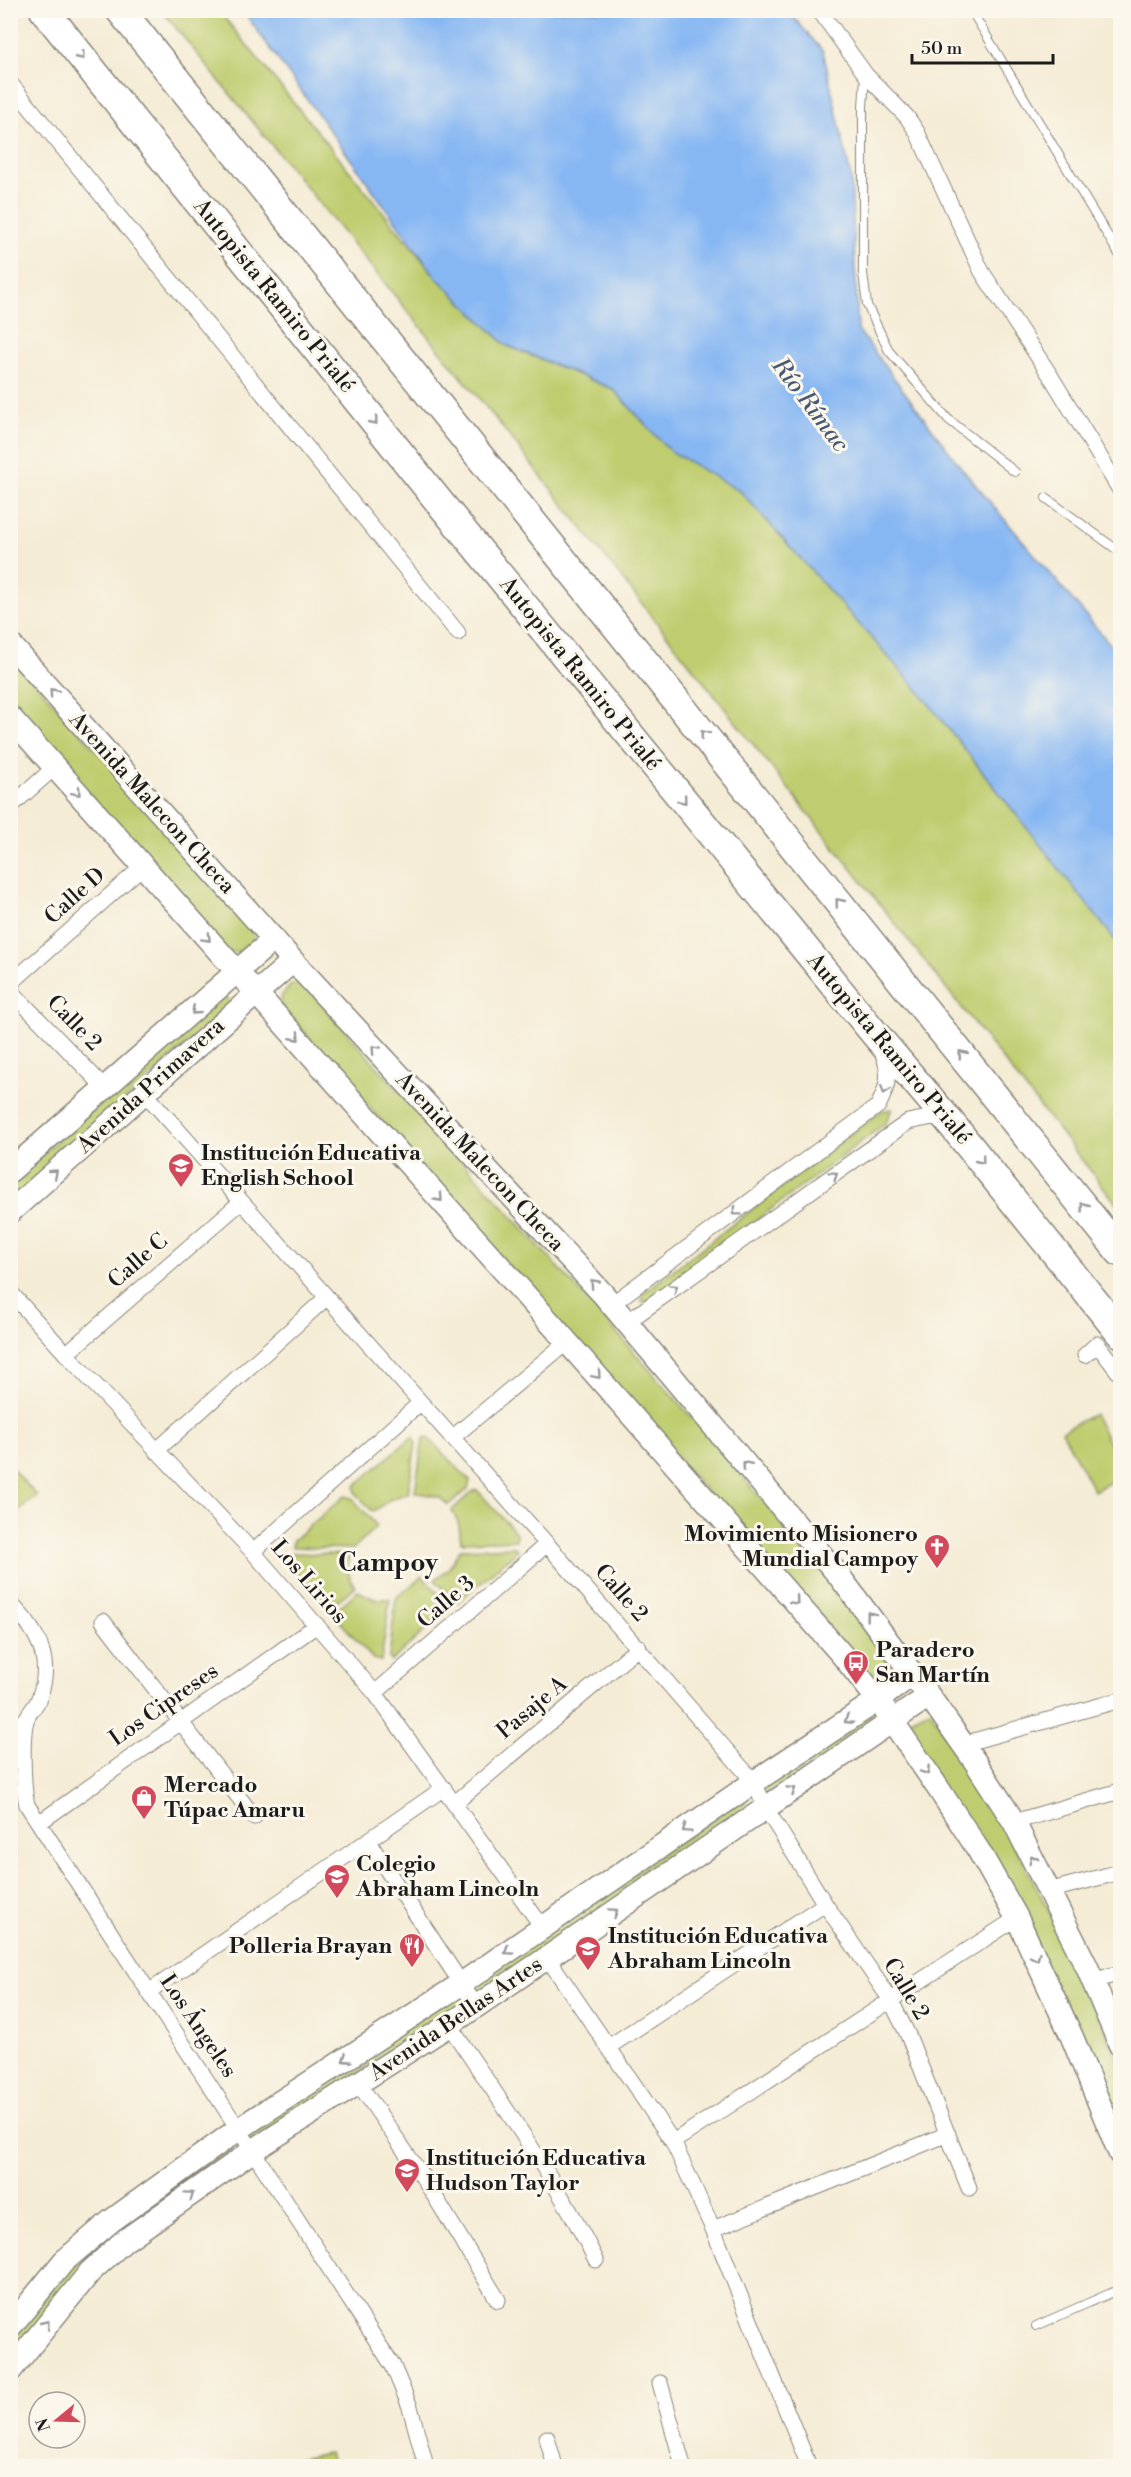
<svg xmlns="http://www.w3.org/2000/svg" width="1131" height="2477" viewBox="0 0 1131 2477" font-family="'Libre Bodoni',serif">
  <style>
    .green { fill: #bfcd6f; stroke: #6e7446; stroke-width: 1.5 }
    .water { fill: #87b7f3; stroke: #526a88; stroke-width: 1.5 }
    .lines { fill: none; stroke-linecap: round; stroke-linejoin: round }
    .lane-casing { stroke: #888479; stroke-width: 10 }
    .street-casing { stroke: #888479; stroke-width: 17 }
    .secondary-casing { stroke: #888479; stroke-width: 25 }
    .highway-casing { stroke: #888479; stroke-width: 31 }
    .lane { stroke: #fff; stroke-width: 8 }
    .street { stroke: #fff; stroke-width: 15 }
    .secondary { stroke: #fff; stroke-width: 22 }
    .highway { stroke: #fff; stroke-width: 28 }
    .oneway { stroke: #999 }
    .labels { text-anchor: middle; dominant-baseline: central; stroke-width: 6; stroke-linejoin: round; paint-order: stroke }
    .street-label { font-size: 22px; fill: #1c1c1c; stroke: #fbf7ec }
    .poi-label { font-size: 22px; font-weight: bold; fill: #1c1c1c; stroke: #fbf7ec; text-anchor: start }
    .water-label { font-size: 24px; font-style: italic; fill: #475a72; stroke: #fbf7ec }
    .quarter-label { font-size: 26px; font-weight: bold; fill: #1c1c1c; stroke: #fbf7ec }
  </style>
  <rect width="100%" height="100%" fill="#fbf7ec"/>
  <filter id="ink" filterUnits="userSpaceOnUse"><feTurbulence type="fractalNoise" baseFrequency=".0167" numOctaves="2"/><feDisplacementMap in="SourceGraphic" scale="12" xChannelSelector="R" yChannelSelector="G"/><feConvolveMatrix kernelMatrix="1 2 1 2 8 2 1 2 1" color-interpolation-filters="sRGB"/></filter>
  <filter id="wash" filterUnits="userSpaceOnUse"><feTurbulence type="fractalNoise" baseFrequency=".008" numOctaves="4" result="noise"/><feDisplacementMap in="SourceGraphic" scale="24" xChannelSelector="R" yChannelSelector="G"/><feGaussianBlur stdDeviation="1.35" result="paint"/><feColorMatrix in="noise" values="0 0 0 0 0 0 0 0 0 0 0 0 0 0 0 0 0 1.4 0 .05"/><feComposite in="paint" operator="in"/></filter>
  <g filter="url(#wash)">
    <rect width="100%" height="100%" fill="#f5ecd6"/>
    <path class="green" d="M 162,11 L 219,11 L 436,277 L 506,345 L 613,389 L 669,450 L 741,492 L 918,690 L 1120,946 L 1120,1208 L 495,418 Z
      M 10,654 L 252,925 L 255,938 L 239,952 L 229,952 L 11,707 Z
      M 292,984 L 305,985 C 503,1211 713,1428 897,1665 L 898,1674 L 884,1685 L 876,1685 L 280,1005 L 282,995 Z
      M 223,994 L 232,1004 L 11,1202 L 10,1182 Z
      M 892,1109 L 886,1123 L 649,1301 L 641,1302 L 643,1293 L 881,1111 Z
      M 1094,1414 L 1120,1464 L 1120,1477 L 1094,1491 L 1062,1431 Z
      M 412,1437 L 414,1437 L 416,1443 L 408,1493 L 389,1500 L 373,1512 L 356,1493 L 355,1486 Z
      M 427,1437 L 470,1481 L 468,1489 L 448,1505 L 439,1497 L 415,1492 L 423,1439 Z
      M 10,1466 L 37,1496 L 15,1514 L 11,1509 Z
      M 477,1490 L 517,1534 L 516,1540 L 461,1542 L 459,1525 L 452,1510 L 472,1492 Z
      M 345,1496 L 352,1498 L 377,1526 L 353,1549 L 292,1547 L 293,1540 Z
      M 515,1547 L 518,1550 L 457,1603 L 435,1580 L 449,1568 L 460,1549 Z
      M 292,1553 L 350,1555 C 345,1567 349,1577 355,1587 L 328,1608 L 289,1564 L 289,1556 Z
      M 423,1576 L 448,1605 L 449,1609 L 391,1661 L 389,1658 L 396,1598 Z
      M 358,1591 L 374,1599 L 390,1599 L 381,1661 L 373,1659 L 337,1618 L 337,1609 Z
      M 930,1710 L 997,1812 L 1070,1951 L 1120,2064 L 1120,2136 L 910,1727 L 911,1718 Z
      M 870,1714 L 878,1725 L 766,1795 L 764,1790 L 765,1786 Z
      M 737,1803 L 745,1803 L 748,1809 L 542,1953 L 250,2143 L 250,2133 Z
      M 224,2149 L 230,2151 L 231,2155 L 11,2357 L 11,2339 L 69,2267 Z
      M 329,2452 L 333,2466 L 273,2466 Z"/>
    <path class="water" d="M 243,11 L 788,11 L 823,51 L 851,177 L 858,330 L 963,470 L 1120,656 L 1120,946 L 918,690 L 741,492 L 669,450 L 613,389 L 506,345 L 436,277 Z"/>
  </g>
  <g filter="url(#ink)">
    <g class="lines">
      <defs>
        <path id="lane" d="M 971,10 L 1120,256
          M 865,77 L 863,106 L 863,273 L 867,305 L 889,351 L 948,419 L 1015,472
          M 1046,498 L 1120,552
          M 1036,2326 L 1120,2289"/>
        <path id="street" d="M 819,10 L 866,75 L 907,117 L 917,132 L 982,272 L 1050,375 L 1120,490
          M 10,83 L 458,633
          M 10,807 L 55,767
          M 10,984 L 142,867
          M 10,990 L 105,1088
          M 144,1092 L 547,1544 L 754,1782 L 765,1807 L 825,1904 L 890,1999 L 908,2035 L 969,2188
          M 10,1292 L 66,1354 L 253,1552 L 375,1693 L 543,1928
          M 612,1304 L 878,1106 C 888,1087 891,1074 883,1054
          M 627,1322 L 908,1122 L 933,1117 L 946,1120
          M 66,1354 L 241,1202
          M 1085,1355 L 1097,1344 L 1120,1374
          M 452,1438 L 567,1342
          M 156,1451 L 326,1298
          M 253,1552 L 420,1403
          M 10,1603 C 37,1630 54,1659 39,1698 C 37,1705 30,1711 27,1718 C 21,1732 23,1789 27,1805 L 393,2366 L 410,2407 L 426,2466
          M 103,1621 L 254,1817
          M 375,1693 L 547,1544
          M 10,1734 L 26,1719
          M 963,1744 L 1120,1700
          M 455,1803 L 639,1647
          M 1014,1822 L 1120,1791
          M 39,1823 L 317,1625
          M 368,1841 L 476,2006
          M 1048,1891 L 1120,1872
          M 547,1957 L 673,2142 L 713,2229 L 809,2466
          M 1093,1981 L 1120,1973
          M 149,1992 L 444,1788
          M 449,2025 C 501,2102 555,2177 596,2260
          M 610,2046 L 825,1904
          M 359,2084 L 426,2182 L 498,2300
          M 673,2142 L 1017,1918
          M 713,2229 L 948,2134
          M 660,2383 L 683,2466
          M 547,2438 L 555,2466"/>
        <path id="secondary" d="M 10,644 L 293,961 L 603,1294 L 840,1577 L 929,1696 L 976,1763 L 1014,1822 L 1087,1967 L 1120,2045
          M 10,717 L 554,1327 L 843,1656 L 878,1700 L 938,1788 L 979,1851 L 1017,1918 L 1072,2037 L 1120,2154
          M 10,1171 L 274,939
          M 10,1212 L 293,961
          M 10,2327 L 64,2261 L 111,2221 L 240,2128 L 461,1984 L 754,1782 L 878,1700 L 913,1674
          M 10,2371 L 90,2272 L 124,2241 L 254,2150 L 449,2025 L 929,1696"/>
        <path id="highway" d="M 44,10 L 440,503 L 875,1034 L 949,1121 L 1120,1333
          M 120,10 L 1120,1252"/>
      </defs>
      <use href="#lane" class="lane-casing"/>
      <use href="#street" class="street-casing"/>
      <use href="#secondary" class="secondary-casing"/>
      <use href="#highway" class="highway-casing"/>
      <use href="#lane" class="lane"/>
      <use href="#street" class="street"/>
      <use href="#secondary" class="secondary"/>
      <use href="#highway" class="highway"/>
    </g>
    <defs><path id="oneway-chevron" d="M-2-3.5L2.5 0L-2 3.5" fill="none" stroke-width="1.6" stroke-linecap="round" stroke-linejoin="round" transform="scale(1.5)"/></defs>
    <g class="oneway">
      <use href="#oneway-chevron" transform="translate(81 56) rotate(51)"/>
      <use href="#oneway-chevron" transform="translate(374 421) rotate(51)"/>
      <use href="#oneway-chevron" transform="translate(53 692) rotate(-132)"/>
      <use href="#oneway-chevron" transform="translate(704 734) rotate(-129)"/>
      <use href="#oneway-chevron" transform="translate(77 792) rotate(49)"/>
      <use href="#oneway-chevron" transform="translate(683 800) rotate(51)"/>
      <use href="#oneway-chevron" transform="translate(839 902) rotate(-129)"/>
      <use href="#oneway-chevron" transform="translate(207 938) rotate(47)"/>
      <use href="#oneway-chevron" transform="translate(195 1011) rotate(139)"/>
      <use href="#oneway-chevron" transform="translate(296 1037) rotate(48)"/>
      <use href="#oneway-chevron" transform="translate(375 1049) rotate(-133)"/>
      <use href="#oneway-chevron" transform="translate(962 1054) rotate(-129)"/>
      <use href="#oneway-chevron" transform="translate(885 1090) rotate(110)"/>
      <use href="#oneway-chevron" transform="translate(981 1160) rotate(51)"/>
      <use href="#oneway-chevron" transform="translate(54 1173) rotate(-42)"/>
      <use href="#oneway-chevron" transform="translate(834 1175) rotate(-35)"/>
      <use href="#oneway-chevron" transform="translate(439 1198) rotate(48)"/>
      <use href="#oneway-chevron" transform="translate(1084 1206) rotate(-128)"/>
      <use href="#oneway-chevron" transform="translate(736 1212) rotate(143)"/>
      <use href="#oneway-chevron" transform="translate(594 1283) rotate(-133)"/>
      <use href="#oneway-chevron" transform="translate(674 1288) rotate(-35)"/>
      <use href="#oneway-chevron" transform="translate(597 1375) rotate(49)"/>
      <use href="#oneway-chevron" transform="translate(746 1465) rotate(-130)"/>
      <use href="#oneway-chevron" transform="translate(795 1601) rotate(49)"/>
      <use href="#oneway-chevron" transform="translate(870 1615) rotate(-128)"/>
      <use href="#oneway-chevron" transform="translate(848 1720) rotate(147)"/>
      <use href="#oneway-chevron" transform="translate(926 1771) rotate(56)"/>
      <use href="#oneway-chevron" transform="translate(792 1790) rotate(-34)"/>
      <use href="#oneway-chevron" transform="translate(686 1829) rotate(145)"/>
      <use href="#oneway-chevron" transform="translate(1033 1859) rotate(-117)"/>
      <use href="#oneway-chevron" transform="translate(614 1912) rotate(-35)"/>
      <use href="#oneway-chevron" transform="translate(508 1951) rotate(146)"/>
      <use href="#oneway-chevron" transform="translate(1036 1957) rotate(65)"/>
      <use href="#oneway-chevron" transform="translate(346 2059) rotate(147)"/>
      <use href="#oneway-chevron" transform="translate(190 2195) rotate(-35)"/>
      <use href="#oneway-chevron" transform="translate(46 2324) rotate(-51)"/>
    </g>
  </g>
  <defs>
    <symbol id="school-pin" viewBox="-11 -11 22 30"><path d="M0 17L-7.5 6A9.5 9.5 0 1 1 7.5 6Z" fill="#d1495b" stroke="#fbf7ec"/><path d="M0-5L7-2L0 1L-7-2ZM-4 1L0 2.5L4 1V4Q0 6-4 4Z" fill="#fff"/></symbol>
    <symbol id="church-pin" viewBox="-11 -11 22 30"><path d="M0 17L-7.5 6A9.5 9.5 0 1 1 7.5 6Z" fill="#d1495b" stroke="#fbf7ec"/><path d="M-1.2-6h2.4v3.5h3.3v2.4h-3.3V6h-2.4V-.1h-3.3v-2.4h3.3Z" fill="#fff"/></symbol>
    <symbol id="bus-pin" viewBox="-11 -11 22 30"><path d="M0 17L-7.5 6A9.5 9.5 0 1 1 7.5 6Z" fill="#d1495b" stroke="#fbf7ec"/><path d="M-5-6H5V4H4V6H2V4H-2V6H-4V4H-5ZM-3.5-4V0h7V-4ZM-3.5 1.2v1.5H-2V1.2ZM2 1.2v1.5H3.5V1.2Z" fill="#fff"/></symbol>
    <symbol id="shop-pin" viewBox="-11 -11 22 30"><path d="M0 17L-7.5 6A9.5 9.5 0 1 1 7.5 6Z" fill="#d1495b" stroke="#fbf7ec"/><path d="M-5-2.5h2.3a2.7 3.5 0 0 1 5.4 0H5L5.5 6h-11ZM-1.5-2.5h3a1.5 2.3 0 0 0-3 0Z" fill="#fff"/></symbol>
    <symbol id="restaurant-pin" viewBox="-11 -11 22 30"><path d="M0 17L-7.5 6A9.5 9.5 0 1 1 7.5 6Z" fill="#d1495b" stroke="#fbf7ec"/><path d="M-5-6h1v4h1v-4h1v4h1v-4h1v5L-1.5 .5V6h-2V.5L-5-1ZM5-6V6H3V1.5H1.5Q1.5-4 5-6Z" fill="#fff"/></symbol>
  </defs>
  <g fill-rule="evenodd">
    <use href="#school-pin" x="166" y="1151" width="30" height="40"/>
    <use href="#church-pin" x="922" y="1532" width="30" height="40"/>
    <use href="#bus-pin" x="841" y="1648" width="30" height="40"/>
    <use href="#shop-pin" x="129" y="1783" width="30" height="40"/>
    <use href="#school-pin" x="322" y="1862" width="30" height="40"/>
    <use href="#restaurant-pin" x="397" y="1931" width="30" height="40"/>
    <use href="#school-pin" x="573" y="1934" width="30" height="40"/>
    <use href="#school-pin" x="392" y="2156" width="30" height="40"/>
  </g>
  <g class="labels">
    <g class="street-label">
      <text transform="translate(274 296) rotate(51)">Autopista Ramiro Prialé</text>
      <text transform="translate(580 674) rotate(51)">Autopista Ramiro Prialé</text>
      <text transform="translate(152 803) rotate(48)">Avenida Malecon Checa</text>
      <text transform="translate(75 896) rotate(-42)">Calle D</text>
      <text transform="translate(74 1023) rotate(46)">Calle 2</text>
      <text transform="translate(889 1049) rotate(50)">Autopista Ramiro Prialé</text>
      <text transform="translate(151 1086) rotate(-42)">Avenida Primavera</text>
      <text transform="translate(480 1162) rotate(47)">Avenida Malecon Checa</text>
      <text transform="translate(138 1261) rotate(-41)">Calle C</text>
      <text transform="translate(309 1582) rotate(49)">Los Lirios</text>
      <text transform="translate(621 1593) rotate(49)">Calle 2</text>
      <text transform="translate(446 1602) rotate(-41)">Calle 3</text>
      <text transform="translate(164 1705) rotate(-35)">Los Cipreses</text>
      <text transform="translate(532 1708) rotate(-40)">Pasaje A</text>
      <text transform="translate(906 1989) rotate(59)">Calle 2</text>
      <text transform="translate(456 2019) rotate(-34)">Avenida Bellas Artes</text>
      <text transform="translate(198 2026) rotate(56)">Los Ángeles</text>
    </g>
    <g class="poi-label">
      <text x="201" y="1153">Institución Educativa<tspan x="201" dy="25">English School</tspan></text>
      <text x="918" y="1534" text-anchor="end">Movimiento Misionero<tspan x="918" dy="25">Mundial Campoy</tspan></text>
      <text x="876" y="1650">Paradero<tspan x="876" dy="25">San Martín</tspan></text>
      <text x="164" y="1785">Mercado<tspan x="164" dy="25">Túpac Amaru</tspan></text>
      <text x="356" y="1864">Colegio<tspan x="356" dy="25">Abraham Lincoln</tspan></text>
      <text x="608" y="1936">Institución Educativa<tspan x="608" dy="25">Abraham Lincoln</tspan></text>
      <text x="392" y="1946" text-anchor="end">Polleria Brayan</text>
      <text x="426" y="2158">Institución Educativa<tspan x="426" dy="25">Hudson Taylor</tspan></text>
    </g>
    <g class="water-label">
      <text transform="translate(810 405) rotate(53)">Río Rímac</text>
    </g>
    <g class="quarter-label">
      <text x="388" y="1563">Campoy</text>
    </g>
  </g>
  <rect width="1131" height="2477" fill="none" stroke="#fbf7ec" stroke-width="36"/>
  <g transform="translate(57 2420) rotate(251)"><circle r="28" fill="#fbf7ec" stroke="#a29f99" stroke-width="1.5"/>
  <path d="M0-4.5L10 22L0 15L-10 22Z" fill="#d1495b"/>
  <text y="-9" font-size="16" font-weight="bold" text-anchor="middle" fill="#1c1c1c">N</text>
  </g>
  <path d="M912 54v9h141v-9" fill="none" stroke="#1c1c1c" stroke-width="3"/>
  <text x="921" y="54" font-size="18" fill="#1c1c1c" stroke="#fbf7ec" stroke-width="4.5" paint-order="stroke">50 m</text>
</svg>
